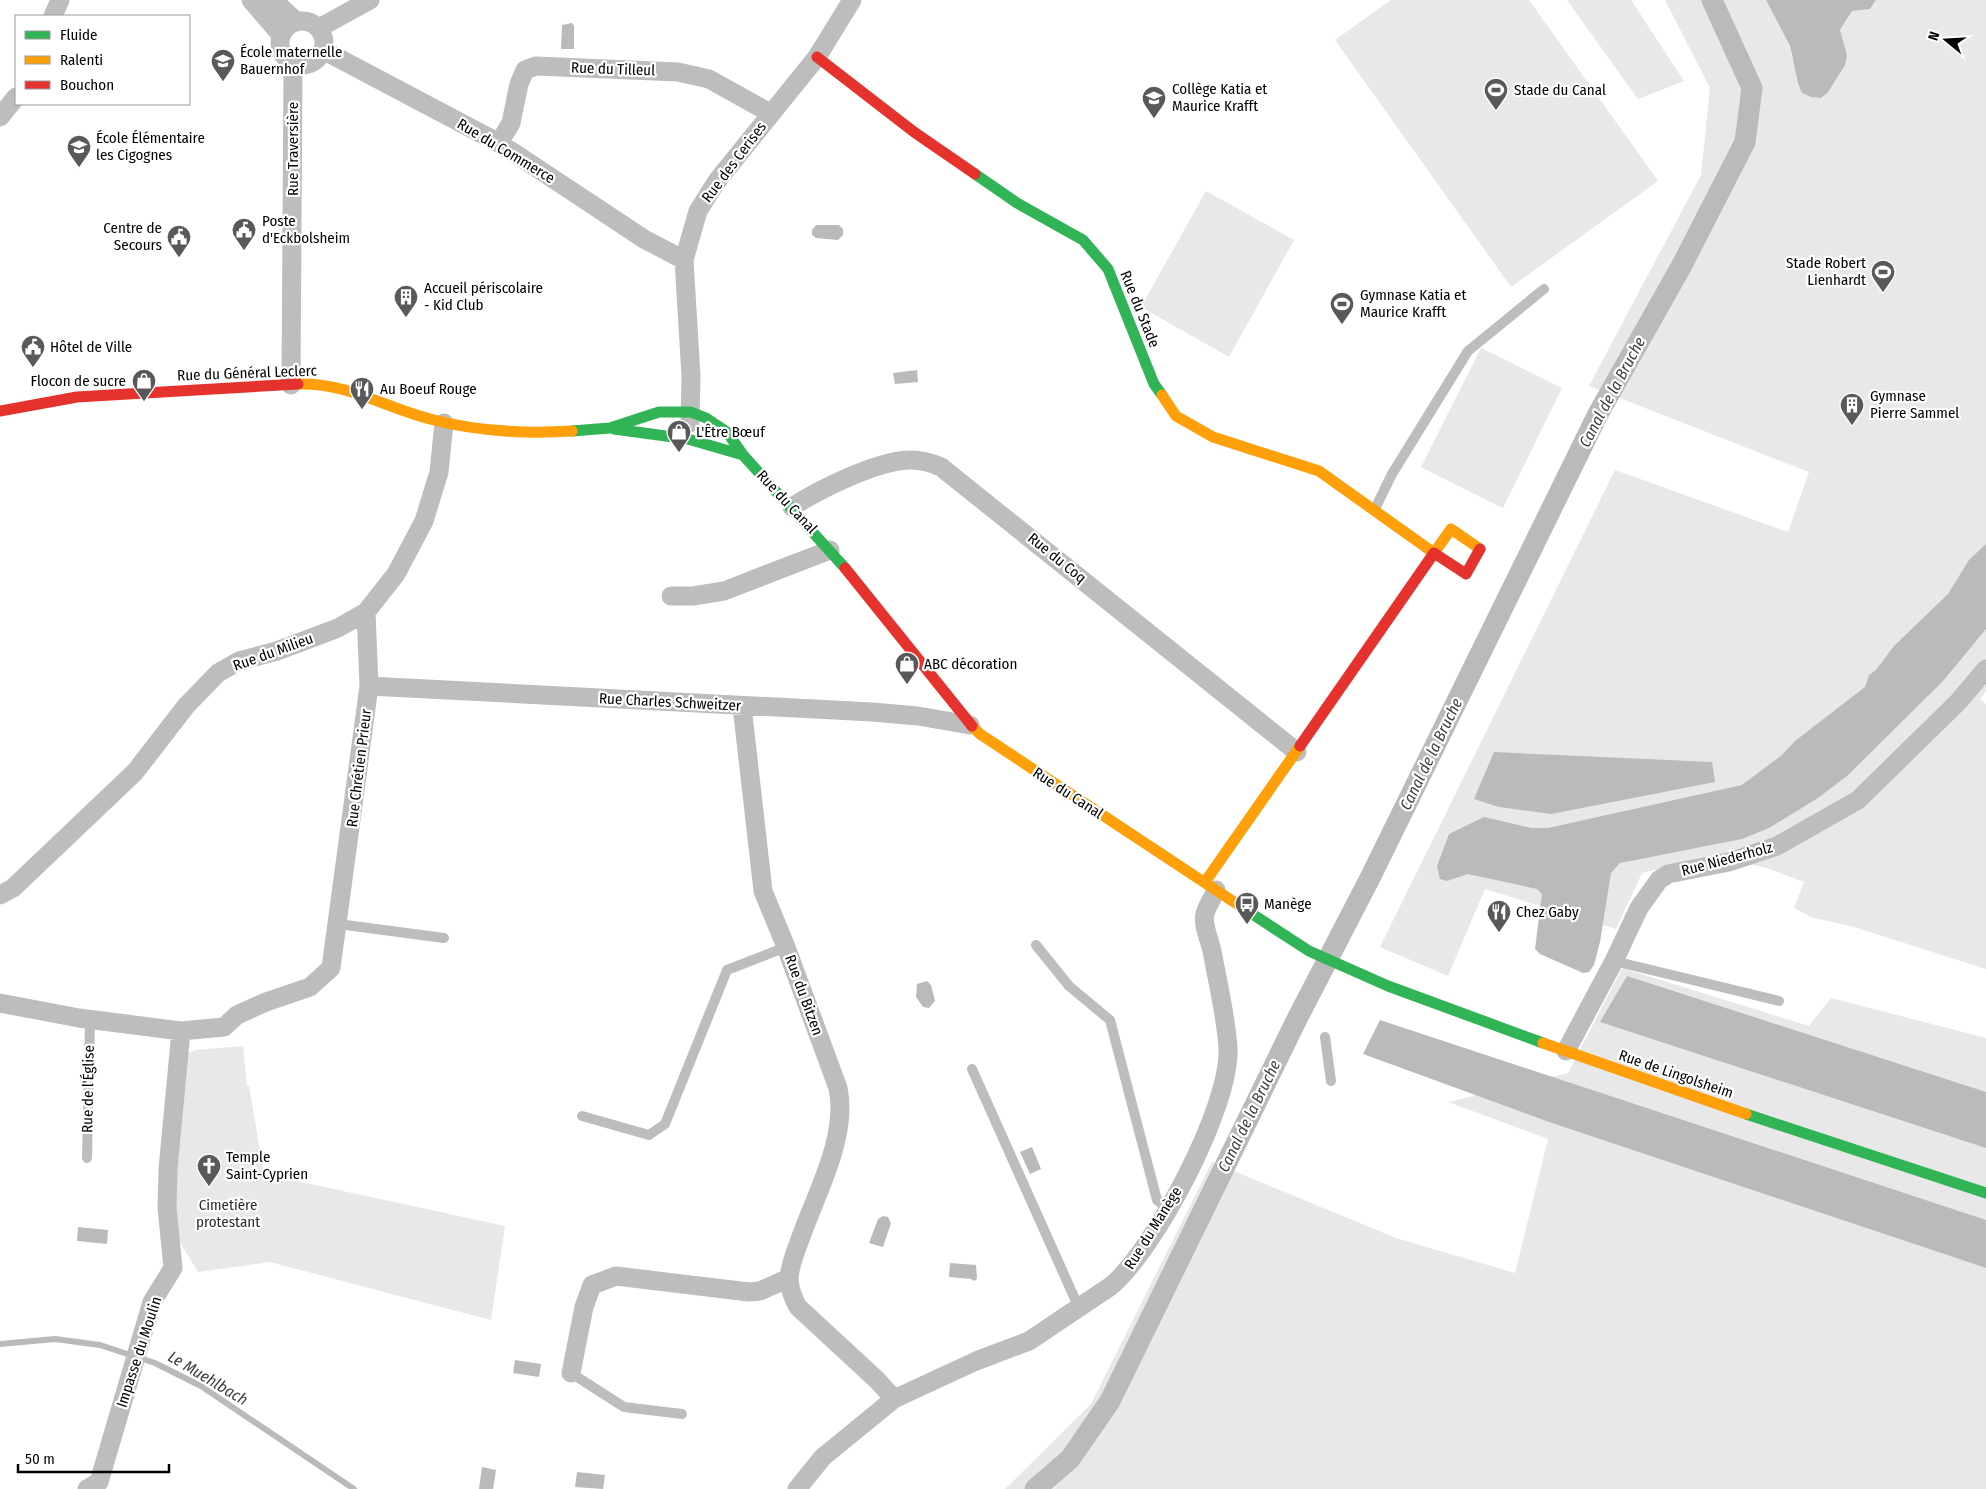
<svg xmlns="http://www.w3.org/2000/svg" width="1986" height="1489" viewBox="0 0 1986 1489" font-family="'Fira Sans Condensed',sans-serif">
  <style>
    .green { fill: #e8e8e8 }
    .water { fill: #bababa }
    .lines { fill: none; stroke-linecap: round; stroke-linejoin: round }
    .stream { stroke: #bababa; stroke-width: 6 }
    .canal { stroke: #bababa; stroke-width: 21 }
    .lane { stroke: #bdbdbd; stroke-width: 10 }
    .street { stroke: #bdbdbd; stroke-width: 19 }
    .fast { stroke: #30b455; stroke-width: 11 }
    .slow { stroke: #ff9f0a; stroke-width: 11 }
    .jam { stroke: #e5322d; stroke-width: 11 }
    .labels { text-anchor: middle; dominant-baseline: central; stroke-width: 4.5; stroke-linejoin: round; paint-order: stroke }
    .poi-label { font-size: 15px; fill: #000; stroke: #fff; text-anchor: start }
    .street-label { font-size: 15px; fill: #000; stroke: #fff }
    .park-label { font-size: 15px; fill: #2c2c2c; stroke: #fff }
    .water-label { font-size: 16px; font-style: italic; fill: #3d3d3d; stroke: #fff }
  </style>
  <rect width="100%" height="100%" fill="#fff"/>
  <path class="green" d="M 1391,0 L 1529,0 L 1658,181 L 1511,287 L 1335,40 Z
    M 1567,0 L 1631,0 L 1684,81 L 1638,99 Z
    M 1665,0 L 1766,0 L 1790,46 L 1792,60 L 1847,55 L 1840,30 L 1852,11 L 1870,9 L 1876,0 L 1986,0 L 1986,692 L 1980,699 L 1986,704 L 1986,969 L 1854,927 L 1811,917 L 1794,908 L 1804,882 L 1764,867 L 1709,857 L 1642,873 L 1616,929 L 1485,889 L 1448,976 L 1380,947 L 1615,470 L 1788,532 L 1809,472 L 1589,386 L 1701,175 L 1710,88 Z
    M 1206,191 L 1294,240 L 1229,357 L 1141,307 Z
    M 1481,348 L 1562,388 L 1503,508 L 1421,467 Z
    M 1622,968 L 1809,1026 L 1831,998 L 1986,1038 L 1986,1489 L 1005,1489 L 1091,1404 L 1212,1162 L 1396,1238 L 1515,1273 L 1548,1139 L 1448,1102 L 1568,1073 Z
    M 243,1046 L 247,1086 L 249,1086 L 264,1174 L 505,1226 L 491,1320 L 270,1262 L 198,1272 L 179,1241 L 173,1191 L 186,1054 L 195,1050 Z"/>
  <path class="water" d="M 1766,0 L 1876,0 L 1870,9 L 1852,11 L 1840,30 L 1847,55 L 1845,65 L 1828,92 L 1821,98 L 1811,97 L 1802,93 L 1798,83 L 1790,46 Z
    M 572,23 L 574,26 L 574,49 L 561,49 L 562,25 Z
    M 816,225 L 839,225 L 843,229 L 843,235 L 838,240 L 816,238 L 812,235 L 812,230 Z
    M 917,370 L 918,382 L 895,384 L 893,373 Z
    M 1986,544 L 1986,629 L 1943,681 L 1847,776 L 1818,798 L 1769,828 L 1742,839 L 1620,863 L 1611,873 L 1600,942 L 1594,965 L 1589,972 L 1583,973 L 1540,954 L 1535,949 L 1542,894 L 1537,889 L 1468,874 L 1447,881 L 1440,879 L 1437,866 L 1449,834 L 1484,817 L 1532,828 L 1548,828 L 1742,785 L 1782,755 L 1795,741 L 1865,687 L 1869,675 L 1876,670 L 1894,646 L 1948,594 L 1969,560 Z
    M 1494,752 L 1712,762 L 1715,782 L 1551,814 L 1499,807 L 1474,799 Z
    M 1627,976 L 1986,1092 L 1986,1148 L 1600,1022 Z
    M 927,981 L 931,985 L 935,1001 L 929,1008 L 923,1007 L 916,997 L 917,984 Z
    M 1380,1020 L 1986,1220 L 1986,1268 L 1552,1123 L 1363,1054 Z
    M 1032,1147 L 1041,1169 L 1030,1174 L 1020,1152 Z
    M 883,1216 L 888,1217 L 891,1223 L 883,1247 L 869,1243 L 878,1219 Z
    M 78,1227 L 108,1230 L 107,1244 L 77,1241 Z
    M 950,1263 L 976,1265 L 977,1279 L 974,1281 L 971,1279 L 949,1277 Z
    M 515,1360 L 541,1364 L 539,1377 L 513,1373 Z
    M 482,1467 L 496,1470 L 493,1489 L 479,1489 Z
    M 577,1472 L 605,1475 L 603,1489 L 575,1487 Z"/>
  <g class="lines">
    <path class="stream" d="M 0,1344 L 55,1339 L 100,1345 L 155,1363 L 201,1386 L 354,1489"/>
    <path class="canal" d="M 1035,1489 L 1070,1459 L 1110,1401 L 1298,1017 L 1371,876 L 1598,414 L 1682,265 L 1745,142 L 1752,88 L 1712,0"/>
    <path class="lane" d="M 1375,509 L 1392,474 L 1468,351 L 1544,289
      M 338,924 L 444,938
      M 1036,945 L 1069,986 L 1110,1020 L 1157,1200 L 1167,1208
      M 1614,961 L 1779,1001
      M 1325,1037 L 1331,1081
      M 972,1069 L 1079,1308
      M 582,1116 L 649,1135 L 665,1124 L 727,970 L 786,947
      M 87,1158 L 90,1019
      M 571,1373 L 624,1407 L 682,1414"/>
    <path class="street" d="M 251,0 L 281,35
      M 273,0 L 297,22
      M 53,16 L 60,0
      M280 43a22 22 0 1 1 44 0a22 22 0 1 1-44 0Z
      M 319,28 L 370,0
      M 323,50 L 499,143 L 644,239 L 684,260
      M 0,117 L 16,97
      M 499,143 L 511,123 L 519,84 L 525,70 L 536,66 L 678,72 L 709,79 L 770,113
      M 291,385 L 293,64
      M 690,423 L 691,376 L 684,260 L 698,211 L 717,181 L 817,57 L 852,0
      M 792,507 C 820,489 878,460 911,460 C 922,460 932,463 941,467 L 1297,752
      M 671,596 L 693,596 L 724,591 L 830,550
      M 369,686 L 872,712 L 918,716 L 970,725
      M 742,706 L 763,891 L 786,947 L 838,1088 C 848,1135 818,1190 802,1234 C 797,1248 790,1263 789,1278 C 789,1289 793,1298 798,1307 L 878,1381 L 894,1399
      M 0,895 L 13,888 L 135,772 L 186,706 L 218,673 L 239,661 L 277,651 L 338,628 L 366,612 L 396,574 L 424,521 L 439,472 L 444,423
      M 0,1003 L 79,1018 L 181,1031 L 224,1027 L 237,1015 L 266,1002 L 310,987 L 331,968 L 369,686 L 366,612
      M 1566,1051 L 1614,961 L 1639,908 L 1659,880 L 1668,874 L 1729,862 L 1777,846 L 1858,800 L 1959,701 L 1986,669
      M 571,1373 L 584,1307 L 592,1285 L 616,1276 L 749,1292 L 760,1291 L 789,1278
      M 87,1489 L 99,1482 L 152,1302 L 173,1268 L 167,1208 L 168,1169 L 181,1031
      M 797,1489 L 823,1457 L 894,1399 L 976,1361 L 1029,1341 L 1111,1286 C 1155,1249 1231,1106 1228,1048 C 1226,1016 1218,984 1212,951 C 1210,941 1202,924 1205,914 C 1207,906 1213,898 1216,890"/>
    <path class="fast" d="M 975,174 L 1017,203 L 1083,240 L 1108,269 L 1154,384 L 1162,395
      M 614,429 L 688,439 L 743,455
      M 572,431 L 610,428 L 659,412 L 691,412 L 706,418 L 727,432 L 743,455 L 845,568
      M 1240,906 L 1309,951 L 1388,986 L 1543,1043
      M 1746,1114 L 1986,1193"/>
    <path class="slow" d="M 298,384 C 346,382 386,408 430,419 C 475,431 525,434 572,431
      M 1162,395 L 1176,416 L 1213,437 L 1319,471 L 1434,553 L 1451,529 L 1480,549
      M 972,726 L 980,734 L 1240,906
      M 1205,882 L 1300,746
      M 1543,1043 L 1746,1114"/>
    <path class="jam" d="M 817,57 L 914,132 L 975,174
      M 0,411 L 77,397 L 298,384
      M 845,568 L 972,726
      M 1300,746 L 1434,553 L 1466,574 L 1480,549"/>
  </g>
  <defs>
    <symbol id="school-pin" viewBox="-11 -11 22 30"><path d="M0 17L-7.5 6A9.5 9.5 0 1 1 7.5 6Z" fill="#595959" stroke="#fff"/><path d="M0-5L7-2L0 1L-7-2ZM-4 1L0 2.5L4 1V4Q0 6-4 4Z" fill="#fff"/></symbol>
    <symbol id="stadium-pin" viewBox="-11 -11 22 30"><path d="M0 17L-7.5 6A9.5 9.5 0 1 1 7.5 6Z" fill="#595959" stroke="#fff"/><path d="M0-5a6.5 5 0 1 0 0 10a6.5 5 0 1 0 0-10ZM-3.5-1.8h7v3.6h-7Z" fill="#fff"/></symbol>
    <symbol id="civic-pin" viewBox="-11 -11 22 30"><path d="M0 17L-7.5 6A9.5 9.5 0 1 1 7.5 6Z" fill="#595959" stroke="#fff"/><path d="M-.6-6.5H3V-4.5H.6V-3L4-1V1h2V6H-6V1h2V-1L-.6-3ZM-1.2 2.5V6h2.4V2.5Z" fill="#fff"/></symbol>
    <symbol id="building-pin" viewBox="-11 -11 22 30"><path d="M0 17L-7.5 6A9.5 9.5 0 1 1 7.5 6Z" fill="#595959" stroke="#fff"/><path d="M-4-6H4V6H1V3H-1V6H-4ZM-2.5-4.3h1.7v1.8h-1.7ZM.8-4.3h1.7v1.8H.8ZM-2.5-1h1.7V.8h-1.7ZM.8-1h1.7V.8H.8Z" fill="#fff"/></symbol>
    <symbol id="shop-pin" viewBox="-11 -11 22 30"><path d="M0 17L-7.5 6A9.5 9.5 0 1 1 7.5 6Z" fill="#595959" stroke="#fff"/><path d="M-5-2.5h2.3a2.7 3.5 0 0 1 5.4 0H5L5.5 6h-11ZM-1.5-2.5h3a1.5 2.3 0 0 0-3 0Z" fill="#fff"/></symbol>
    <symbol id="restaurant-pin" viewBox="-11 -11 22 30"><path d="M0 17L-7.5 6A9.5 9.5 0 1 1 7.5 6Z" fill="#595959" stroke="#fff"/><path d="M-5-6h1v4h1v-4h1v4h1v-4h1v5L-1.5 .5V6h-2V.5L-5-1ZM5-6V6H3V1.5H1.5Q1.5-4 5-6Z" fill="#fff"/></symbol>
    <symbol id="bus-pin" viewBox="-11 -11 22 30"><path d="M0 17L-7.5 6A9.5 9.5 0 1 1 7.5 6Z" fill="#595959" stroke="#fff"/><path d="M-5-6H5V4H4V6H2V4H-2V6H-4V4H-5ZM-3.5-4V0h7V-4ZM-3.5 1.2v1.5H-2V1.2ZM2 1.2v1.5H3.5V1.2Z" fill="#fff"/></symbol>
    <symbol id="church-pin" viewBox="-11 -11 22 30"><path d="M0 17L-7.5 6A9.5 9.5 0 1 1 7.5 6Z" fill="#595959" stroke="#fff"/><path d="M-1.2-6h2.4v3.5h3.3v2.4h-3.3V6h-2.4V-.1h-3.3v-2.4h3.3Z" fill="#fff"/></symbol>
  </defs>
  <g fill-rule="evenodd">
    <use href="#school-pin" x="209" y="47" width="28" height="38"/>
    <use href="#stadium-pin" x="1482" y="76" width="28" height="38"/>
    <use href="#school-pin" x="1140" y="84" width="28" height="38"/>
    <use href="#school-pin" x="65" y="133" width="28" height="38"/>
    <use href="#civic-pin" x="230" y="216" width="28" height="38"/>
    <use href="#civic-pin" x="165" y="223" width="28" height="38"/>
    <use href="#stadium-pin" x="1869" y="258" width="28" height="38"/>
    <use href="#building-pin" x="392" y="283" width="28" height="38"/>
    <use href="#stadium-pin" x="1328" y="290" width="28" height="38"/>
    <use href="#civic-pin" x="19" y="333" width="28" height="38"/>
    <use href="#shop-pin" x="130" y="367" width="28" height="38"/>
    <use href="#restaurant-pin" x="348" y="375" width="28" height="38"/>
    <use href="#building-pin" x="1838" y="391" width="28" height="38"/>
    <use href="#shop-pin" x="665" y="418" width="28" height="38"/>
    <use href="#shop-pin" x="893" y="650" width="28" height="38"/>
    <use href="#bus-pin" x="1233" y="890" width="28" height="38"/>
    <use href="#restaurant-pin" x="1485" y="898" width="28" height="38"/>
    <use href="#church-pin" x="195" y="1152" width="28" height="38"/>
  </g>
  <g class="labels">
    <g class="poi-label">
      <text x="240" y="52">École maternelle<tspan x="240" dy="17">Bauernhof</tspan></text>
      <text x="1172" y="89">Collège Katia et<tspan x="1172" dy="17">Maurice Krafft</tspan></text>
      <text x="1514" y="90">Stade du Canal</text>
      <text x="96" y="138">École Élémentaire<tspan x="96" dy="17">les Cigognes</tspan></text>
      <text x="262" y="221">Poste<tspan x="262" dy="17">d'Eckbolsheim</tspan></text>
      <text x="162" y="228" text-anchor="end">Centre de<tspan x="162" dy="17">Secours</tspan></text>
      <text x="1866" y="263" text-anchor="end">Stade Robert<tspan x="1866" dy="17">Lienhardt</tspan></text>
      <text x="424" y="288">Accueil périscolaire<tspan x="424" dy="17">- Kid Club</tspan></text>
      <text x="1360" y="295">Gymnase Katia et<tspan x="1360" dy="17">Maurice Krafft</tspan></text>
      <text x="50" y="347">Hôtel de Ville</text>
      <text x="126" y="381" text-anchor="end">Flocon de sucre</text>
      <text x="380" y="389">Au Boeuf Rouge</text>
      <text x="1870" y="396">Gymnase<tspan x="1870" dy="17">Pierre Sammel</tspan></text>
      <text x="696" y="432">L'Être Bœuf</text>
      <text x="924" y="664">ABC décoration</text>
      <text x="1264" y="904">Manège</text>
      <text x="1516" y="912">Chez Gaby</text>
      <text x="226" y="1157">Temple<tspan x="226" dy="17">Saint-Cyprien</tspan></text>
    </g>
    <g class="street-label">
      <text transform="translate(613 69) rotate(2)">Rue du Tilleul</text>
      <text transform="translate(293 149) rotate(-90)">Rue Traversière</text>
      <text transform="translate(506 151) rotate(31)">Rue du Commerce</text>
      <text transform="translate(734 162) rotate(-53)">Rue des Cerises</text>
      <text transform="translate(1140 309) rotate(68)">Rue du Stade</text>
      <text transform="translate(247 373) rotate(-2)">Rue du Général Leclerc</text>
      <text transform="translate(787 502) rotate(47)">Rue du Canal</text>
      <text transform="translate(1057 558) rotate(39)">Rue du Coq</text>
      <text transform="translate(273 652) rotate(-20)">Rue du Milieu</text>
      <text transform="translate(670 702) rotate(3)">Rue Charles Schweitzer</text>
      <text transform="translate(359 768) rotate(-83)">Rue Chrétien Prieur</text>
      <text transform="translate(1068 793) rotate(33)">Rue du Canal</text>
      <text transform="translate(1727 859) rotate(-15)">Rue Niederholz</text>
      <text transform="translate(804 995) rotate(70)">Rue du Bitzen</text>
      <text transform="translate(1676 1074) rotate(19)">Rue de Lingolsheim</text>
      <text transform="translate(88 1089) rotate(-89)">Rue de l'Église</text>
      <text transform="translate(1153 1228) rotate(-58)">Rue du Manège</text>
      <text transform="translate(139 1352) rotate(-72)">Impasse du Moulin</text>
    </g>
    <g class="park-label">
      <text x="228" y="1205">Cimetière<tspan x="228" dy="17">protestant</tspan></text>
    </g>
    <g class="water-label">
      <text transform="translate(1612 392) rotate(-62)">Canal de la Bruche</text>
      <text transform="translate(1431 754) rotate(-64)">Canal de la Bruche</text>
      <text transform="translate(1249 1116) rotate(-64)">Canal de la Bruche</text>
      <text transform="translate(208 1378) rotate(31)">Le Muehlbach</text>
    </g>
  </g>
  <rect x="15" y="15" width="175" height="90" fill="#ffffff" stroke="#999999"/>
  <rect x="25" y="31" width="25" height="8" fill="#30b455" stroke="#999999"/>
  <text x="60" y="40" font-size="15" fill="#000000">Fluide</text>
  <rect x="25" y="56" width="25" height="8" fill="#ff9f0a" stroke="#999999"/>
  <text x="60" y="65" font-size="15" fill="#000000">Ralenti</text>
  <rect x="25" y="81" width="25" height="8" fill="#e5322d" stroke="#999999"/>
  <text x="60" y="90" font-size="15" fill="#000000">Bouchon</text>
  <g transform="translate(1946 40) rotate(288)" stroke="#ffffff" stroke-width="4" paint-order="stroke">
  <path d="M0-4L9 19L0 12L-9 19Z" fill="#000000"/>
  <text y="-8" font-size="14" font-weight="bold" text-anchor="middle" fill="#000000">N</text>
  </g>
  <path d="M18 1464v8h151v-8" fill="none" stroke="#000000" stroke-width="2.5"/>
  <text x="25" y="1464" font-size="15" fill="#000000" stroke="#ffffff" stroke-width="4" paint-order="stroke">50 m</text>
</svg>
